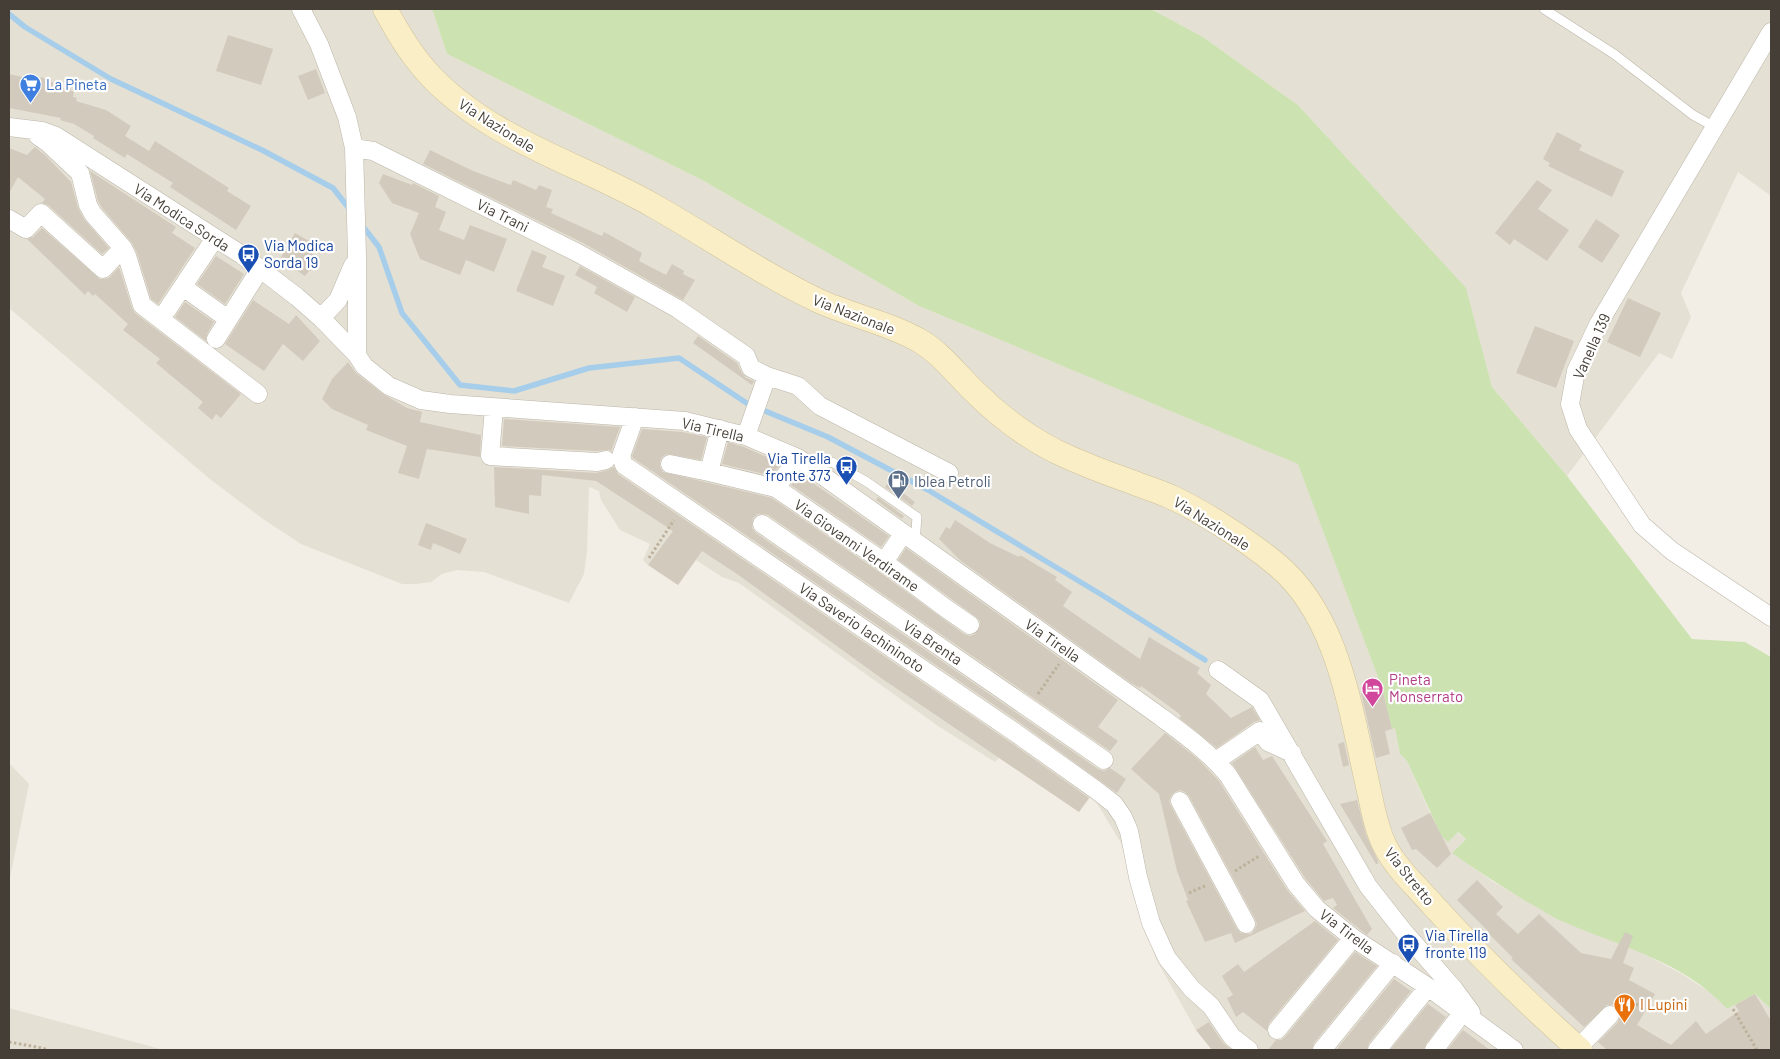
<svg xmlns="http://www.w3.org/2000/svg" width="1780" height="1059" viewBox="0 0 1780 1059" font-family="Barlow,sans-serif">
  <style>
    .residential { fill: #e5e0d4 }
    .green { fill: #cce3b1 }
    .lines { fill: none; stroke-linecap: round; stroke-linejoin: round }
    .stream { stroke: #a6ceea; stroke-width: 5.5 }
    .building { fill: #d2cabc; fill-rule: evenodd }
    .lane-casing { stroke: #bcb6a9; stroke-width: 10 }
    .street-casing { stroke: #bcb6a9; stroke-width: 19 }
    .secondary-casing { stroke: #cec198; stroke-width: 25 }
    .path { stroke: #bdb19c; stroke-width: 3; stroke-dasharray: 2.5 2.5; stroke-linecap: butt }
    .lane { stroke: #fff; stroke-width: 9 }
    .street { stroke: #fff; stroke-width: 18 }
    .secondary { stroke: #faeec7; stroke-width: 24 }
    .labels { text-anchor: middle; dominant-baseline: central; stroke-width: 4.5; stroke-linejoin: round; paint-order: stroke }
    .shop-label { font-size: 15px; fill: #366cbe; stroke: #fff; text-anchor: start }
    .street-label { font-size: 15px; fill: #443e36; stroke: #fff }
    .transit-label { font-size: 15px; fill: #164399; stroke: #fff; text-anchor: start }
    .service-label { font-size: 15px; fill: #4e5e75; stroke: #fff; text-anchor: start }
    .hotel-label { font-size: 15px; fill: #b23c85; stroke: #fff; text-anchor: start }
    .food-label { font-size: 15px; fill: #c56008; stroke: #fff; text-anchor: start }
  </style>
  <rect width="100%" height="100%" fill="#f2eee6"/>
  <path class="residential" d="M 9,9 L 432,9 L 447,54 L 704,181 L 919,306 L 1299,464 L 1382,688 L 1392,728 L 1395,728 L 1400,754 L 1407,761 L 1430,813 L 1466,839 L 1452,853 L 1492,881 L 1558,919 L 1635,949 L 1682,974 L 1717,997 L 1727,1009 L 1755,994 L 1771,1009 L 1771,1050 L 1212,1050 L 1196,1030 L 1156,959 L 1121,843 L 1092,795 L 1079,812 L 999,758 L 995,762 L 938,726 L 739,583 L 722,577 L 696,560 L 678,585 L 648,565 L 643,560 L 650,544 L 620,530 L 601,500 L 599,491 L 589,487 L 587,552 L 584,574 L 569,603 L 484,572 L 457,570 L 442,574 L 431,582 L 416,584 L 402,584 L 301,544 L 263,519 L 211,480 L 9,308 Z
    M 1151,9 L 1771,9 L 1771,196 L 1738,172 L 1681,293 L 1691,317 L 1672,359 L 1659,353 L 1567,476 L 1492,387 L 1465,288 L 1298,105 L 1203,37 Z
    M 9,763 L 29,784 L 9,883 Z
    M 9,1008 L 164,1050 L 9,1050 Z"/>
  <path class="green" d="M 432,9 L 1151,9 L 1203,37 L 1298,105 L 1466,288 L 1492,387 L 1567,476 L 1692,639 L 1745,642 L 1771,657 L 1771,1009 L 1755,994 L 1727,1009 C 1684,961 1616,945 1559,920 C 1549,915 1539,908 1529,903 C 1503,887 1477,871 1452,853 L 1466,839 L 1458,832 L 1448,842 L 1441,835 L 1407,761 L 1400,754 L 1395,728 L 1392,729 L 1382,688 L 1298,464 L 919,306 L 704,181 L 447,54 Z"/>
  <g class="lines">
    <path class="stream" d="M 9,14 L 25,27 L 111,79 L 262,150 L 333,188 L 351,211
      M 361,224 L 379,247 L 402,313 L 460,385 L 514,391 L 589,368 L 679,358 L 748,404 L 828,437 L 928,490 L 1102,595 L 1205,660"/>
  </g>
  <path class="building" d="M 228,35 L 273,49 L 261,85 L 216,71 Z
    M 316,69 L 325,93 L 308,100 L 298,76 Z
    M 9,74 L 40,81 L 41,77 L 74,92 L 73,97 L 77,98 L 76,101 L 106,110 L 131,126 L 125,136 L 149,151 L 155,141 L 229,188 L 227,191 L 251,206 L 236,230 L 170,187 L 173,183 L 127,154 L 125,158 L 93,138 L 94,136 L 74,124 L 60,120 L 61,118 L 9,108 Z
    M 1557,132 L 1582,145 L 1579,150 L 1624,171 L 1612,197 L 1548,166 L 1550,163 L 1543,159 Z
    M 35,147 L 46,156 L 71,182 L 78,208 L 84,219 L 109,248 L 102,254 L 48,205 L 42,203 L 45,199 L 18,177 L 9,193 L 9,148 L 27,155 Z
    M 430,150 L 473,171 L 511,185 L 513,180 L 536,190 L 539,185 L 552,190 L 546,207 L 553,209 L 551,213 L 602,236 L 604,232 L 642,253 L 639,261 L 666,275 L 672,264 L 684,271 L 683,274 L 695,280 L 683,300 L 583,243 L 423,164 Z
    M 90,171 L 176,227 L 172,233 L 195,248 L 158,304 L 151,299 L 137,253 L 132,243 L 102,208 L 98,201 Z
    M 383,174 L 412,185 L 413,183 L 439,196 L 435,207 L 446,212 L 439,230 L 464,240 L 470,225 L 507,239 L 494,272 L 466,260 L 460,275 L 420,259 L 410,234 L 419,213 L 392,203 L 379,183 Z
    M 1537,180 L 1552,190 L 1538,209 L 1569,230 L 1547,261 L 1514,239 L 1510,245 L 1495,233 Z
    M 1596,219 L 1620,235 L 1602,263 L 1578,247 Z
    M 42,228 L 100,279 L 106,279 L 110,277 L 119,267 L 132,308 L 135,313 L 241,394 L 221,418 L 216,414 L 212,420 L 198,408 L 203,402 L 156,363 L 160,359 L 123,330 L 128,324 L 95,294 L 93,296 L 88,291 L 85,295 L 27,239 L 33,237 Z
    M 295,233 L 316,245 L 311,253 L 320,258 L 305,276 L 280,259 Z
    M 532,250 L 547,256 L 542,267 L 565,276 L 553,306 L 516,291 Z
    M 216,256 L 244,274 L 225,304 L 197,284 Z
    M 580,266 L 635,297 L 627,312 L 594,293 L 597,287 L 575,275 Z
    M 1628,298 L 1661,313 L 1640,357 L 1607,342 Z
    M 253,300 L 289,324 L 296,315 L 320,341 L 303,361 L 283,344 L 264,371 L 225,344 Z
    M 185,302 L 214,322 L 207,334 L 206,341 L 175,317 Z
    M 1535,326 L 1574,341 L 1556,388 L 1516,373 Z
    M 698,336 L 737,363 L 742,373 L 746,378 L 754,381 L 752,385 L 693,343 Z
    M 348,362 L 356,373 L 383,394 L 407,408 L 422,412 L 420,422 L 481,435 L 480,457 L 427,449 L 419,479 L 398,473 L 407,446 L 366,430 L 368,425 L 332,409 L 322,399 L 332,379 Z
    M 504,419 L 620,427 L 611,451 L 609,450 L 596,451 L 502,446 Z
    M 642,429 L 682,432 L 707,437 L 701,460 L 667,454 L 662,457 L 660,461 L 660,467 L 663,472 L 772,498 L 878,571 L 964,634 L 970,636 L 975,634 L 980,626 L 980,621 L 976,617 L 898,560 L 906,548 L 1118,700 L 1098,727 L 1118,741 L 1110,751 L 768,515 L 763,514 L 758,514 L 753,518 L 752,528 L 756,533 L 1098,769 L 1104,771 L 1110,768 L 1126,779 L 1117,793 L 1019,722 L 633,458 L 632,456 Z
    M 728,442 L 744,447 L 781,463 L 772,476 L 722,464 Z
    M 494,467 L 596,473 L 608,470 L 614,467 L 618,474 L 1007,740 L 1089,798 L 1079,812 L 881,678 L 737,574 L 702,551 L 678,585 L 648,565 L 673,531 L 596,481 L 542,475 L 541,496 L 529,495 L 529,514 L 495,507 Z
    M 800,474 L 889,536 L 881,547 L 791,485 Z
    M 889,482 L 915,502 L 912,506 L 885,487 Z
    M 878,497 L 904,516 L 902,519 L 876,500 Z
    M 955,520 L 990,543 L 1019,557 L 1020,555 L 1057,577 L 1055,580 L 1072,592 L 1063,606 L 1140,659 L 1149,637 L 1200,668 L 1197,673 L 1211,685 L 1206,694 L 1231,718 L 1252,707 L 1260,720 L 1254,722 L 1217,748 L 1179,718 L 1181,716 L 1177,712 L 1141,686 L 1140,688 L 1131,683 L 961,561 L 939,539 L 946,527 L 950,529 Z
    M 426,523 L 467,539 L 460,554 L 433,543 L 431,550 L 418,545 Z
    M 1382,688 L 1392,729 L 1385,731 L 1390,754 L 1376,758 L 1361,693 Z
    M 1165,733 L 1198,759 L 1219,781 L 1287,890 L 1305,911 L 1235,943 L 1231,933 L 1205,942 L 1186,901 L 1188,900 L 1177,871 L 1159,794 L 1131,769 ZM 1180,790 L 1185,792 L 1189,796 L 1255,919 L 1257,924 L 1255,929 L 1251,934 L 1241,933 L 1237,929 L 1171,806 L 1169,801 L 1171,796 L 1175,792 Z
    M 1344,742 L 1349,765 L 1343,767 L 1338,744 Z
    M 1255,747 L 1263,760 L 1272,756 L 1327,841 L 1323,844 L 1372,929 L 1367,935 L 1333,908 L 1337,905 L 1333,898 L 1324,901 L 1305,878 L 1232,763 Z
    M 1357,800 L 1366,835 L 1378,861 L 1378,864 L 1376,864 L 1340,804 Z
    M 1430,813 L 1451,854 L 1437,868 L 1416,849 L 1412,850 L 1401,828 Z
    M 1477,880 L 1503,907 L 1496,914 L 1518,934 L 1539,914 L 1581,953 L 1611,959 L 1625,932 L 1633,936 L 1623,963 L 1634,968 L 1629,980 L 1655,994 L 1637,1025 L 1671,1045 L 1696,1021 L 1706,1034 L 1739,1011 L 1735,1005 L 1755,994 L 1771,1021 L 1771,1050 L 1607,1050 L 1598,1042 L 1618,1022 L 1620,1017 L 1618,1008 L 1613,1005 L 1607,1005 L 1584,1027 L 1511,959 L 1513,958 L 1487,932 L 1488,931 L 1457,900 Z
    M 1315,921 L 1338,940 L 1269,1023 L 1267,1031 L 1243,1012 L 1236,1017 L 1227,998 L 1233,995 L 1222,976 L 1238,964 L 1244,972 Z
    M 1355,952 L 1377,966 L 1314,1043 L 1312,1050 L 1268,1050 L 1276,1040 L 1281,1040 L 1285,1037 Z
    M 1394,979 L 1411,991 L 1369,1043 L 1367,1050 L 1336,1050 Z
    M 1428,1004 L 1446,1017 L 1426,1044 L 1424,1050 L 1390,1050 Z
    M 1209,1022 L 1223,1043 L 1232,1050 L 1212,1050 L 1196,1030 Z
    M 1463,1030 L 1490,1050 L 1447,1050 Z"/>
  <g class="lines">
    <defs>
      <path id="lane" d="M 1544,9 L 1614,54 L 1693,115 L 1715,127
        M 813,467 L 832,462 L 867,482 L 917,517 L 915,542"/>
      <path id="street" d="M 301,9 L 319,44 L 347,117 L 354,148 L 357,255 L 357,355
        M 1771,32 L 1599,323 L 1576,371 L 1570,404 L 1578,429 L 1642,525 L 1672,551 L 1771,617
        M 9,127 L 42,131 L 56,136 L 242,255 L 297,297 L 321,318 L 357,355 L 364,366 L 389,386 L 421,400 L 450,404 L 685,421 L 746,436 L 798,458 L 1161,717 C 1185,735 1209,752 1228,775 L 1296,884 L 1317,909 L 1353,938 L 1428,987 L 1514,1050
        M 38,136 L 48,143 L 80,173 L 88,205 L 93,214 L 123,248 L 127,256 L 142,305 L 258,394
        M 354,148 L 373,151 L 578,253 L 678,309 L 746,356 L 751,368 L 767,376 L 798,386 L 820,406 L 949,473
        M 9,219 L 26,229 L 41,213 L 103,269 L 123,248
        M 183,287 L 228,319
        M 167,310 L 215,238
        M 321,318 L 338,300 L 353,265
        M 216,339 L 260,269
        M 494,408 L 490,456 L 597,462 L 606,460
        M 635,417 L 621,456 L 624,465 L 1013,731 L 1096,790 L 1114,804 L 1123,817 L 1129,831 L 1138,877 L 1151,923 L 1167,958 L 1192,989 L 1211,1006 L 1232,1037 L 1249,1050
        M 746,436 L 767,376
        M 670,464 L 709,472 L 720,429
        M 709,472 L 776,488 L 884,562 L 944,607 L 970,625
        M 776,488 L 798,458
        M 762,524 L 1104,760
        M 884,562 L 903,534
        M 1218,670 L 1260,700 L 1368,886 L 1404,932 L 1454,989 L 1471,1012
        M 1216,761 L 1260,731 L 1268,742 L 1292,753
        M 1180,801 L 1246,924
        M 1277,1030 L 1353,938
        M 1578,1048 L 1610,1015
        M 1322,1050 L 1393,963
        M 1377,1050 L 1428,987
        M 1434,1050 L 1463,1012"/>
      <path id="secondary" d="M 385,9 C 397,31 409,52 426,71 C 487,139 577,162 654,206 C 709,237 762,274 819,301 C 852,316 889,323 920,341 C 941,353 957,375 975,392 C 999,416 1024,435 1055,451 C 1080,463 1106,473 1132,482 C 1144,487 1158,491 1171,497 C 1204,512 1248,541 1276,564 C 1338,615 1350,708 1367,782 C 1372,803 1375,827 1385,846 C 1396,868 1416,886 1432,904 C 1479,956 1528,1004 1580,1050"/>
    </defs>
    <use href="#lane" class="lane-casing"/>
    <use href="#street" class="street-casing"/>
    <use href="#secondary" class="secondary-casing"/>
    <path class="path" d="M 649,558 L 674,520
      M 1038,694 L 1059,664
      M 1235,871 L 1259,856
      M 1189,893 L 1207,885
      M 1620,1004 L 1626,998 L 1641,1007
      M 1733,1009 L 1757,1050
      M 9,1042 L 42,1048 L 48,1050"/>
    <use href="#lane" class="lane"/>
    <use href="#street" class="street"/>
    <use href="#secondary" class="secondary"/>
  </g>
  <defs>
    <symbol id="supermarket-pin" viewBox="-11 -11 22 30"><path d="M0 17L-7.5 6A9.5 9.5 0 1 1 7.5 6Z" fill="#3f7fe0" stroke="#fff"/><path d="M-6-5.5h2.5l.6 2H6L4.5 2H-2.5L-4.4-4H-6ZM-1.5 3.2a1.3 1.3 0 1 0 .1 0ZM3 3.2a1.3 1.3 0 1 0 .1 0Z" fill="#fff"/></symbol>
    <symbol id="bus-pin" viewBox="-11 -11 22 30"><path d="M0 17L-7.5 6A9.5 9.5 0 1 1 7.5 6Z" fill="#1a4fb4" stroke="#fff"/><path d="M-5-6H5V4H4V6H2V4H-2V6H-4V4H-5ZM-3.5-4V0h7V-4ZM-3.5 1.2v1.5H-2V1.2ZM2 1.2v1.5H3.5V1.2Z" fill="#fff"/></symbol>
    <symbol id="fuel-pin" viewBox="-11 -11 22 30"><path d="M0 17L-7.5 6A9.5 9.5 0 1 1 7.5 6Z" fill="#5c6f8a" stroke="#fff"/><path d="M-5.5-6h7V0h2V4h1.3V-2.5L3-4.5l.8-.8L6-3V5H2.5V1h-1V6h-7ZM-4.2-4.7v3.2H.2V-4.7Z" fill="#fff"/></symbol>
    <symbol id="hotel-pin" viewBox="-11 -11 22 30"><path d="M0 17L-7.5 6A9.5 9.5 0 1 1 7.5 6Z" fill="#d1479c" stroke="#fff"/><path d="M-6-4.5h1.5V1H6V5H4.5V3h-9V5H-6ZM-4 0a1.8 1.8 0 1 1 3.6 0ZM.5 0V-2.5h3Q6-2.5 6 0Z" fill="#fff"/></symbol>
    <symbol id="restaurant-pin" viewBox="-11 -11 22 30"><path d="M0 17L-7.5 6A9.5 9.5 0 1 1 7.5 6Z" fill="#e8710a" stroke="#fff"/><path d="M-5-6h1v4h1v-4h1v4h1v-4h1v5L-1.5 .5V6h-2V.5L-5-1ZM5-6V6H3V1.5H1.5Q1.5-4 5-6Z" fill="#fff"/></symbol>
  </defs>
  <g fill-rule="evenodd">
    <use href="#supermarket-pin" x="18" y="72" width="25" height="34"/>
    <use href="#bus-pin" x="236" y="242" width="25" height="34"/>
    <use href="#bus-pin" x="834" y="454" width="25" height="34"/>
    <use href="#fuel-pin" x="886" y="468" width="25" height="34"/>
    <use href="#hotel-pin" x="1360" y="676" width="25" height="34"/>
    <use href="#bus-pin" x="1396" y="932" width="25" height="34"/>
    <use href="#restaurant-pin" x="1612" y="992" width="25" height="34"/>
  </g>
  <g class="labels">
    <g class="shop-label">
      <text x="46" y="84">La Pineta</text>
    </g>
    <g class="street-label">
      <text transform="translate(497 125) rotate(32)">Via Nazionale</text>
      <text transform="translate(503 215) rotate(26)">Via Trani</text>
      <text transform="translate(182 217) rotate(33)">Via Modica Sorda</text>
      <text transform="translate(854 314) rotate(21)">Via Nazionale</text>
      <text transform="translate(1591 346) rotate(-66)">Vanella 139</text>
      <text transform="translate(713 429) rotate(13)">Via Tirella</text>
      <text transform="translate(1212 523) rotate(32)">Via Nazionale</text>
      <text transform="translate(857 545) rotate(35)">Via Giovanni Verdirame</text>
      <text transform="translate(862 627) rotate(34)">Via Saverio Iachininoto</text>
      <text transform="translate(1053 640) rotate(35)">Via Tirella</text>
      <text transform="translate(933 642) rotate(34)">Via Brenta</text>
      <text transform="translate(1410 876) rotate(51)">Via Stretto</text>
      <text transform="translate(1347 931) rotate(37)">Via Tirella</text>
    </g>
    <g class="transit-label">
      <text x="264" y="245">Via Modica<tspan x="264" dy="17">Sorda 19</tspan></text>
      <text x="831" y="458" text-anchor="end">Via Tirella<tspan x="831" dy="17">fronte 373</tspan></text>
      <text x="1425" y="935">Via Tirella<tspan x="1425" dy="17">fronte 119</tspan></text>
    </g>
    <g class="service-label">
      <text x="914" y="481">Iblea Petroli</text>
    </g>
    <g class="hotel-label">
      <text x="1389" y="679">Pineta<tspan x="1389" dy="17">Monserrato</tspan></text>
    </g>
    <g class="food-label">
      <text x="1640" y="1004">I Lupini</text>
    </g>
  </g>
  <rect width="1780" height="1059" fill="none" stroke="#443e36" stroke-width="20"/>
</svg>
